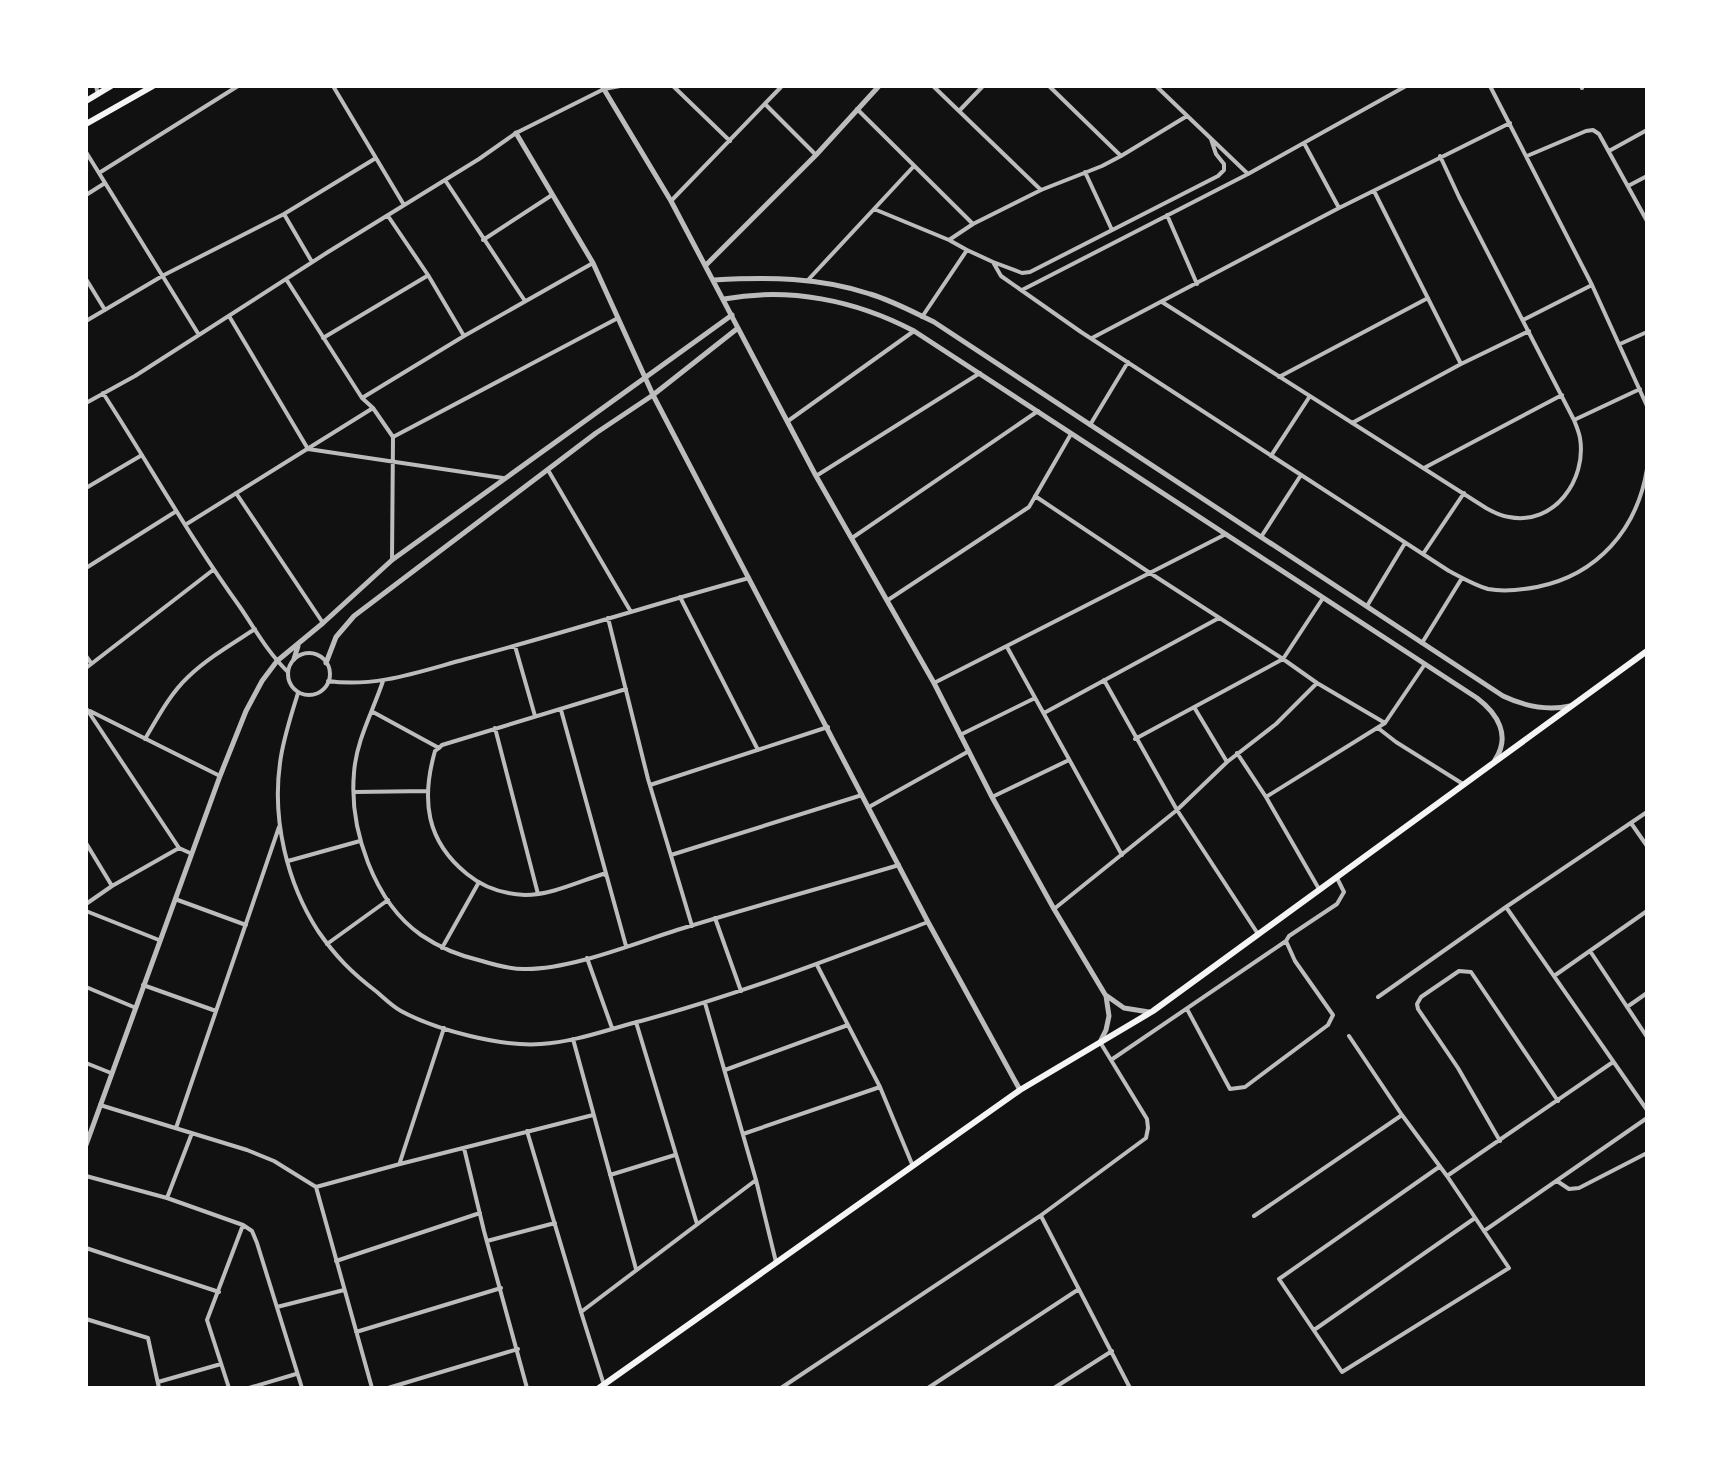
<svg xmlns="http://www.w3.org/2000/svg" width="1733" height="1474" viewBox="0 0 1733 1474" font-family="'IBM Plex Sans',sans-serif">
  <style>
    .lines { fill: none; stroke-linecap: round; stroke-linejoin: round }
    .minor { stroke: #bcbcbc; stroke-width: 4 }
    .tertiary { stroke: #bcbcbc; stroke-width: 5 }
    .secondary { stroke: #f5f5f5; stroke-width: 6 }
  </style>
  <rect width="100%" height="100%" fill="#111"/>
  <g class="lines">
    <path class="minor" d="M 96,86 L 98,94
      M 333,86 L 404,205
      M 673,86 L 730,141
      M 933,86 L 1041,190
      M 1049,86 L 1121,156
      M 1156,86 L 1248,174
      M 1490,86 L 1592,285 L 1647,406
      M 1581,86 L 1582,88
      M 765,104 L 816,155
      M 857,109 L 972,223
      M 959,111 L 983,86
      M 1304,143 L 1339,208
      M 1609,151 L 1647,130
      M 86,152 L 199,335
      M 1440,156 L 1459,197 L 1574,420
      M 1527,156 L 1586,131 L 1593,130 L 1599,134 L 1647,221
      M 1085,172 L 1112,230
      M 99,173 L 238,86
      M 445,180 L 525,301
      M 1628,186 L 1647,176
      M 1374,191 L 1461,364
      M 86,195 L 105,183
      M 671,201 L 782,86
      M 874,209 L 949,240 L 967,250 L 993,262 L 1001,276 L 1081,332 L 1449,571 C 1461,577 1474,585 1488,589 C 1504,592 1521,590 1537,587 C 1597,575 1637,530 1647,469
      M 284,214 L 312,262
      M 1167,215 L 1197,284
      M 388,216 L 428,275 L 464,336
      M 483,240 L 552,195
      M 949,240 L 973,224 L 1041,190 L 1102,166 L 1121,156 L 1187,116
      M 993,262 L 1022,273 L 1030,272 L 1218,176 L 1224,170 L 1224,164 L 1216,154 L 1211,139
      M 86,279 L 105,310
      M 286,279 L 362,398 L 373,408 L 393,437 L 392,560
      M 808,280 L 914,166
      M 1022,290 L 1248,174 L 1406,86
      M 1162,302 L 1486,508 C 1493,512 1500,516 1509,517 C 1554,526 1587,480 1580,438 C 1579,432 1576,425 1574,420 L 1640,389
      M 229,316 L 308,449 L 503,478
      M 922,317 L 967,250
      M 1523,320 L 1592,285
      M 86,321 L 164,275 L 284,214 L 376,158
      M 323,338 L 427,276
      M 1092,338 L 1339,208 L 1510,123
      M 1620,344 L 1647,332
      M 1279,377 L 1428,298
      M 103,393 C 149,464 190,538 240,607 C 255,629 268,653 288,672
      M 362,398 L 464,336 L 593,263
      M 86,403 L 135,376 L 328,252 L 479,159 L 516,133 L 604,89 L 620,86
      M 788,421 L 914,331
      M 1352,423 L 1461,364 L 1529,331
      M 1090,425 L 1128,362
      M 393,437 L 618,318
      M 1271,456 L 1310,396
      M 1424,468 L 1562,395
      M 548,470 L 631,612
      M 816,476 L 980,373
      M 86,488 L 142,455
      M 236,493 L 323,623
      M 1035,496 L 1150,573 L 1283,659 L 1317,683 L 1385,723 L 1425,664
      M 185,525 L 373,408
      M 1261,537 L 1301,475
      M 852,538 L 1038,411
      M 1423,554 L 1464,493
      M 86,568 L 175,512
      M 680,597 L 758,750
      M 888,600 L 1029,507 L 1071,434
      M 1367,606 L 1405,543
      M 608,618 L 648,779 L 692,926
      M 1422,643 L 1462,578
      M 515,646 L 535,716
      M 1007,647 L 1122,855
      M288 674a21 21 0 1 1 42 0a21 21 0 1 1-42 0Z
      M 86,656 L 91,663
      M 86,668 L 213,570
      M 1104,680 L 1177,810 L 1258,934
      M 328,681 C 376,688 421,671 466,659 C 561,634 654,604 749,578
      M 383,681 C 373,711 356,741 354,773 C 349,829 374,902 421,935 C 440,948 460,956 482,961 C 495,965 510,969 524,969 C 569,970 633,944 677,930 C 751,907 825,887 899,865
      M 934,683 L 1226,534
      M 298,693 C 291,716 283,739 280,763 C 272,820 287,883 318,931 C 336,957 352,973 377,992 C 384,998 392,1006 401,1011 C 436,1030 501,1047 541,1044 C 575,1042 609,1029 641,1021 C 740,994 833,958 928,922
      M 1194,707 L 1227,762
      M 86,708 L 179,848 L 190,853
      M 561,710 L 626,946
      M 90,711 L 220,776
      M 373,712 L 439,748
      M 1044,713 L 1219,618
      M 495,728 L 538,894
      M 1378,728 L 1396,742 L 1463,784
      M 960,735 L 1035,698
      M 145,739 C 158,717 170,694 188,677 C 208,658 232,644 255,629
      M 1135,739 L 1283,659 L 1323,598
      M 439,748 L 435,751 C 421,800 426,841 467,874 C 484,888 503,894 525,895 C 551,895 578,882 603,874 L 605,875
      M 439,748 L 442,745 L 626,689
      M 1237,753 L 1266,797 L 1319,889
      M 650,785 L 828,727
      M 355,792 L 428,791
      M 992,797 L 1069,760
      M 1266,797 L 1385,723
      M 869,807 L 969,751
      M 1631,823 L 1647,846
      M 86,843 L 112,886
      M 671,855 L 862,795
      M 288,861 L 360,841
      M 175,899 L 246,925
      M 86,904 L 112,886 L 179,848
      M 1506,907 L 1647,1110
      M 1054,909 L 1177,810 L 1227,762 L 1276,724 L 1317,683
      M 86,911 L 159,940
      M 715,918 L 741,991
      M 327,944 L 388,900
      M 442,948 L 479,882
      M 1590,951 L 1647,1037
      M 587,958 L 612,1028
      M 817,965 L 880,1087 L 912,1164
      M 1554,976 L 1647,911
      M 143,985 L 216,1011
      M 86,987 L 136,1008
      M 1378,997 L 1506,907 L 1647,812
      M 705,1003 L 756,1180 L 776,1262
      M 1627,1007 L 1647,993
      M 1187,1009 L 1230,1089 L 1245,1087 L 1328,1025 L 1333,1015 L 1295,961 L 1286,941 L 1289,936 L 1337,904 L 1344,892 L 1337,878
      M 636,1022 L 697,1224
      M 1349,1036 L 1402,1115 L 1447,1176 L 1509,1268 L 1342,1372 L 1279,1279 L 1439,1167
      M 573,1039 L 636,1269
      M 1111,1060 L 1286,941
      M 86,1063 L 111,1073
      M 725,1070 L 848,1025
      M 100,1105 L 247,1150 L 274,1161 L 316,1187
      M 176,1128 L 279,827
      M 527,1131 L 581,1312 L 604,1385
      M 743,1134 L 880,1087
      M 1500,1141 L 1458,1068 L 1418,1009 L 1417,1004 L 1421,997 L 1459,971 L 1471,972 L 1558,1101
      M 464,1148 L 484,1231 L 527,1388
      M 400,1162 L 444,1028
      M 610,1175 L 675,1155
      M 86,1176 L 167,1198 L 243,1225 L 252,1231 L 257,1243 L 302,1388
      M 1447,1176 L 1613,1062
      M 1557,1181 L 1569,1189 L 1579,1188 L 1647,1153
      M 316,1187 L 400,1164 L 593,1115
      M 316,1187 L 372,1388
      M 167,1198 L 192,1133
      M 1041,1216 L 1130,1388
      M 1254,1216 L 1402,1115
      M 1484,1231 L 1647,1118
      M 487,1241 L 555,1223
      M 86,1248 L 219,1292
      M 336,1261 L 480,1213
      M 277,1307 L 344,1290
      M 581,1312 L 756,1180
      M 86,1319 L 148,1338 L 159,1388
      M 1314,1330 L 1475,1218
      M 356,1332 L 501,1288
      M 158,1382 L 221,1364
      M 86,1387 L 87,1388
      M 229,1388 L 207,1320 L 243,1225
      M 249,1388 L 296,1374
      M 388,1388 L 518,1349
      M 781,1388 L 1040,1216 L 1146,1138 L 1148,1128 L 1147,1119 L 1100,1042
      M 928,1388 L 1079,1289
      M 1054,1388 L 1112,1351"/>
    <path class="tertiary" d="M 602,86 L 671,201 L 816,476 L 934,683 L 992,797 L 1054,909 L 1106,996 L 1109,1016 L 1106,1030 L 1101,1040
      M 516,133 L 593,263 L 653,395 L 928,922 L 1020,1090
      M 706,265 L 816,155 L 879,86
      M 714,280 C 768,277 819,277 870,294 C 893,301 913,312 934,322 L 1503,696 C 1524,706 1546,711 1570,706
      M 724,299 C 789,287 855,300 914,331 L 1477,698 C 1498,714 1511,736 1495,760
      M 294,659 L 298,646
      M 326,663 L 336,637 L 354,616 L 596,433 L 653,395 L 738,328
      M 1107,996 L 1124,1008 L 1149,1012
      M 86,1145 L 220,776 L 246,711 L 262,681 L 277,661 L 323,623 L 392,560 L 732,315"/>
    <path class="secondary" d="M 86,101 L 111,86
      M 86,124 L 153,86
      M 599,1388 L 1020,1090 L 1153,1011 L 1647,651"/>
  </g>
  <rect width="1733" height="1474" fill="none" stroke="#ffffff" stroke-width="176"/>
</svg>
